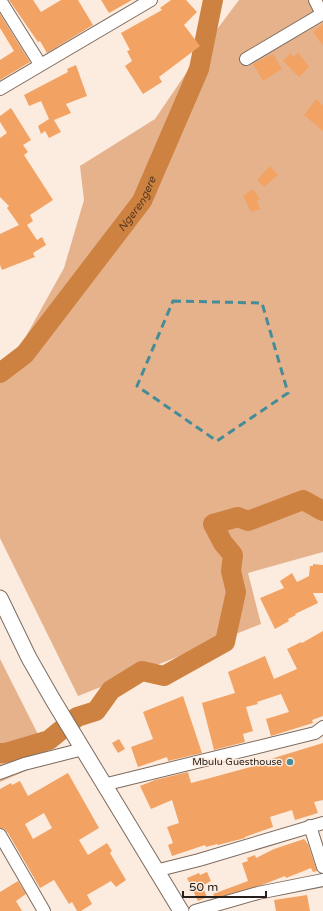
<svg xmlns="http://www.w3.org/2000/svg" width="323" height="911" viewBox="0 0 323 911" font-family="'Varela Round',sans-serif">
  <style>
    .green { fill: #e5b28c }
    .lines { fill: none; stroke-linecap: round; stroke-linejoin: round }
    .river { stroke: #ce8241; stroke-width: 20 }
    .building { fill: #f2a363; fill-rule: evenodd }
    .minor-casing { stroke: #7d6b5e; stroke-width: 14 }
    .tertiary-casing { stroke: #7d6b5e; stroke-width: 17 }
    .minor { stroke: #fff; stroke-width: 12 }
    .tertiary { stroke: #fff; stroke-width: 15 }
    .marked { fill: none; stroke: #468c97; stroke-width: 3; stroke-dasharray: 8 5; stroke-linejoin: round }
    .poi-dot { fill: #468c97; stroke: #fcebdf; stroke-width: 1.5 }
    .labels { text-anchor: middle; dominant-baseline: central; stroke-width: 3; stroke-linejoin: round; paint-order: stroke }
    .poi-label { font-size: 10px; fill: #27201a; stroke: #fcebdf; text-anchor: end }
    .water-label { font-size: 11px; font-style: italic; fill: #5a391e; stroke: #fcebdf }
  </style>
  <rect width="100%" height="100%" fill="#fcebdf"/>
  <path class="green" d="M 239,0 L 323,0 L 323,552 L 248,573 L 261,624 L 78,696 L 0,538 L 0,375 L 10,365 L 64,268 L 84,200 L 80,166 L 155,119 L 206,44 Z
    M 0,659 L 51,760 L 0,782 Z"/>
  <g class="lines">
    <g class="river">
      <path id="s1" d="M 0,373 L 25,354 L 142,201 L 199,69 L 213,0"/>
      <path d="M 0,753 L 5,753 L 49,740 L 77,717 L 96,711 L 111,690 L 142,671 L 164,676 L 225,642 L 236,592 L 231,571 L 233,555 L 223,543 L 213,524 L 238,517 L 248,521 L 303,500 L 323,511"/>
    </g>
  </g>
  <path class="building" d="M 9,0 L 33,0 L 41,12 L 61,0 L 78,0 L 93,25 L 47,53 L 40,41 L 38,42 Z
    M 101,0 L 132,0 L 109,13 Z
    M 171,0 L 186,0 L 197,12 L 184,25 L 200,46 L 159,77 L 162,82 L 143,94 L 125,66 L 132,61 L 127,51 L 130,50 L 121,33 L 162,10 L 160,8 Z
    M 0,14 L 30,62 L 0,80 L 0,60 L 14,51 L 0,28 Z
    M 323,24 L 323,46 L 313,32 Z
    M 298,52 L 309,67 L 299,77 L 283,61 L 290,54 L 294,57 Z
    M 273,54 L 282,69 L 263,81 L 253,64 Z
    M 76,65 L 87,96 L 66,104 L 71,113 L 54,120 L 61,132 L 49,138 L 45,131 L 41,134 L 38,126 L 49,119 L 41,101 L 29,106 L 24,95 L 68,72 L 67,69 Z
    M 316,99 L 323,105 L 323,131 L 304,115 Z
    M 11,108 L 31,140 L 23,145 L 28,152 L 24,155 L 53,200 L 30,215 L 33,221 L 27,225 L 37,240 L 42,237 L 46,245 L 33,253 L 35,257 L 2,270 L 0,265 L 0,234 L 19,225 L 7,208 L 9,206 L 0,197 L 0,138 L 7,133 L 0,122 L 0,116 Z
    M 270,166 L 278,175 L 264,187 L 257,180 Z
    M 253,189 L 260,199 L 257,201 L 260,209 L 251,212 L 243,196 Z
    M 313,564 L 323,565 L 323,593 L 313,593 L 318,603 L 295,614 L 296,615 L 288,619 L 289,621 L 275,629 L 260,598 L 284,588 L 280,581 L 292,573 L 297,582 L 309,576 L 310,566 L 313,566 Z
    M 323,631 L 323,716 L 312,720 L 313,723 L 271,736 L 266,719 L 289,712 L 281,694 L 257,702 L 258,704 L 246,707 L 253,731 L 243,734 L 245,742 L 214,750 L 202,703 L 235,693 L 228,672 L 265,656 L 274,679 L 297,669 L 287,649 L 301,642 L 302,643 Z
    M 183,696 L 202,753 L 168,761 L 167,757 L 138,767 L 131,747 L 153,739 L 143,712 Z
    M 119,739 L 125,749 L 118,753 L 112,743 Z
    M 323,743 L 323,800 L 314,802 L 318,813 L 295,820 L 292,810 L 270,817 L 273,827 L 245,837 L 245,838 L 218,845 L 217,844 L 206,847 L 205,845 L 172,856 L 168,845 L 173,843 L 167,827 L 179,823 L 172,800 L 151,809 L 140,786 L 155,780 L 188,772 L 191,783 L 210,778 L 265,763 L 264,761 Z
    M 68,773 L 99,828 L 79,840 L 88,855 L 107,843 L 112,851 L 110,853 L 126,880 L 116,887 L 111,881 L 87,895 L 92,904 L 81,911 L 77,911 L 72,902 L 69,904 L 54,880 L 40,888 L 8,833 L 4,829 L 0,828 L 0,789 L 11,783 L 12,785 L 20,781 L 28,796 ZM 44,813 L 52,828 L 33,839 L 25,824 Z
    M 304,839 L 308,844 L 317,871 L 313,872 L 311,868 L 286,878 L 285,876 L 262,885 L 215,898 L 213,894 L 248,881 L 242,863 L 248,861 L 247,858 L 255,855 L 256,858 L 274,849 Z
    M 207,872 L 211,881 L 202,886 L 207,897 L 198,901 L 187,878 L 199,873 L 200,875 Z
    M 18,881 L 26,894 L 16,901 L 22,911 L 0,911 L 0,892 Z
    M 307,895 L 310,911 L 276,911 L 274,900 Z"/>
  <g class="lines">
    <defs>
      <path id="minor" d="M 0,0 L 40,64
        M 246,59 L 322,14 L 315,0
        M 0,89 L 151,0
        M 0,773 L 24,764 L 83,749
        M 103,785 L 315,733 L 323,727
        M 310,826 L 323,867
        M 0,835 L 44,911
        M 155,871 L 199,860 L 323,823
        M 195,911 L 258,893 L 323,880"/>
      <path id="tertiary" d="M 0,598 L 29,658 L 53,700 L 181,911"/>
    </defs>
    <use href="#minor" class="minor-casing"/>
    <use href="#tertiary" class="tertiary-casing"/>
    <use href="#minor" class="minor"/>
    <use href="#tertiary" class="tertiary"/>
  </g>
  <path class="marked" d="M 173,301 L 262,303 L 288,393 L 217,441 L 137,386 Z"/>
  <circle class="poi-dot" cx="290" cy="762" r="4"/>
  <g class="labels">
    <g class="poi-label">
      <text x="282" y="762">Mbulu Guesthouse</text>
    </g>
    <g class="water-label">
      <text stroke="none"><textPath href="#s1" startOffset="219">Ngerengere</textPath></text>
    </g>
  </g>
  <path d="M183 891v6h83v-6" fill="none" stroke="#27201a" stroke-width="2"/>
  <text x="189" y="891" font-size="12" fill="#27201a" stroke="#fcebdf" stroke-width="3" paint-order="stroke">50 m</text>
</svg>
